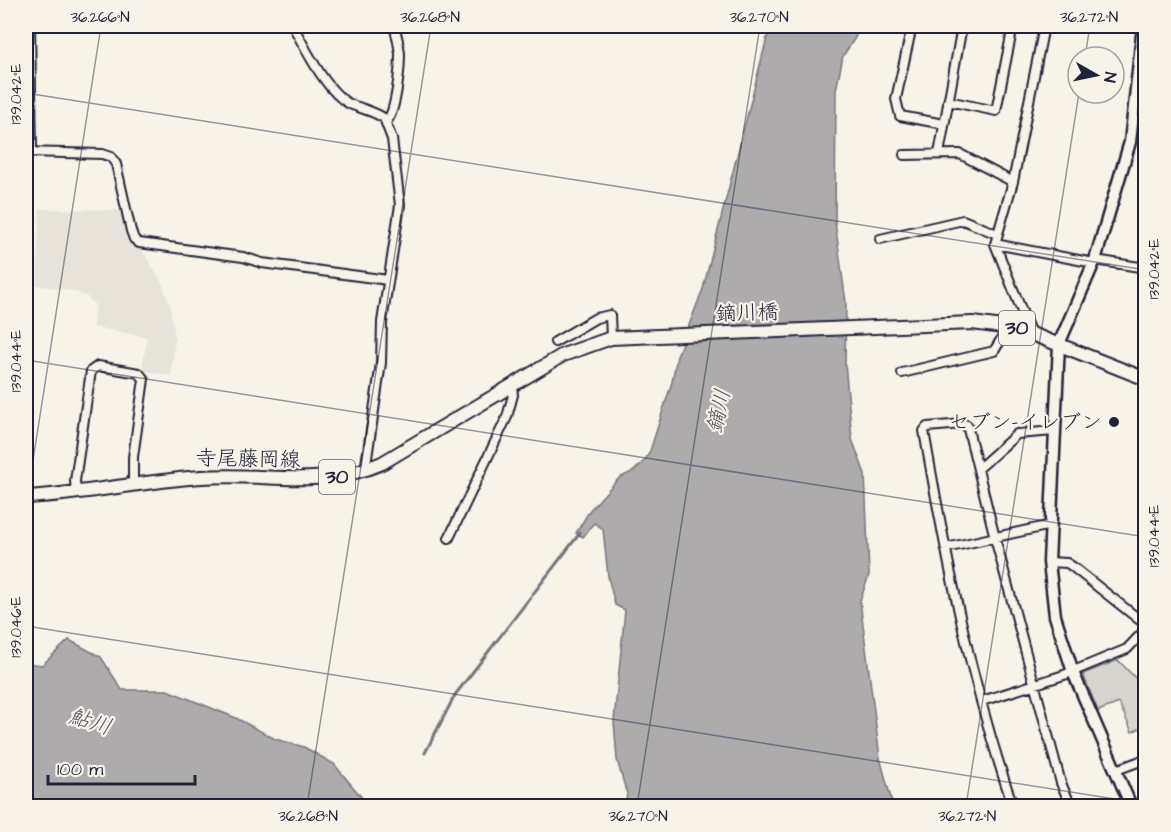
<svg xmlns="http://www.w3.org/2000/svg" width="1171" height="832" viewBox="0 0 1171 832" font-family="'Architects Daughter','Klee One',sans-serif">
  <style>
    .built { fill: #e7e3db }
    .green { fill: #d8d5cf; stroke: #7d7c85; stroke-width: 1.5 }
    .water { fill: #aeabad; stroke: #76747f; stroke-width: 1.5 }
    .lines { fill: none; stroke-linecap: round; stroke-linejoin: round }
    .stream { stroke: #76747f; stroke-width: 3 }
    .street-casing { stroke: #22223b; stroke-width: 12 }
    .secondary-casing { stroke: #22223b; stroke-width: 15 }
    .primary-casing { stroke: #22223b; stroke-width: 16 }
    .street { stroke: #f7f3e8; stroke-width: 8 }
    .secondary { stroke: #f7f3e8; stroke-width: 10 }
    .primary { stroke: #f7f3e8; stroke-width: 12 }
    .ticks { fill: none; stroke: #22223b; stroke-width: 1.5; stroke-opacity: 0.45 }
    .poi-dot { fill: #22223b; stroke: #f7f3e8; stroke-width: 2 }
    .labels { text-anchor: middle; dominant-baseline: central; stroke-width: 4.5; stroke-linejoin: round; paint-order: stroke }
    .shield { fill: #f7f3e8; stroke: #62616f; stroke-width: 1.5 }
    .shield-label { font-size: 20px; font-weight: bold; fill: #22223b }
    .street-label { font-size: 21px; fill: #22223b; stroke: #f7f3e8 }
    .poi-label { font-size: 21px; fill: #22223b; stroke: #f7f3e8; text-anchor: end }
    .water-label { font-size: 22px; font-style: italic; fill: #535263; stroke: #f7f3e8 }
    .neatline { fill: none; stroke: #22223b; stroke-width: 2 }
    .ticks-label { font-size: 15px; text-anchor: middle; fill: #22223b }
  </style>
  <rect width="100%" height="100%" fill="#f7f3e8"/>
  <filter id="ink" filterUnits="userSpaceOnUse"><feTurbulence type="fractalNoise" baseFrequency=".0167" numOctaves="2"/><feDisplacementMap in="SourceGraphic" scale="12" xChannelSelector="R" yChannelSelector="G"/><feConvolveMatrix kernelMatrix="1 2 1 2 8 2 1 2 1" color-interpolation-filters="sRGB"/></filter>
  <g filter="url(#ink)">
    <path class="built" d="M 40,209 L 121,210 L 127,236 L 133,244 L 143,252 L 162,283 L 170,305 L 175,338 L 171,376 L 142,370 L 147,337 L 93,327 L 95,305 L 86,296 L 73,291 L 36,285 Z"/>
    <path class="green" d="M 1118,660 L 1145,688 L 1145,726 L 1132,732 L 1119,703 L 1098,711 L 1083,674 Z"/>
    <path class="water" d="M 770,26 L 859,26 L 855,38 L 843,56 L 836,90 L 835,222 L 846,303 L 845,363 L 852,439 L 865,474 L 869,575 L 860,601 L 880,758 L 893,806 L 625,806 L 627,794 L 617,760 L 614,721 L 625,610 L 615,605 L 608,576 L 603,529 L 594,523 L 583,537 L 576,533 L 590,510 L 619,478 L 634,471 L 645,460 L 650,451 L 672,382 L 677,356 L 703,289 Z
      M 69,640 L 101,657 L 122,690 L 167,690 L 236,718 L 275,739 L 304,747 L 334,764 L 368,805 L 373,806 L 26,806 L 26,663 L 42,665 Z"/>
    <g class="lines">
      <path class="stream" d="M 425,753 L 455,695 L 580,533"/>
      <defs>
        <path id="street" d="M 30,26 L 32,152
          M 293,26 C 305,48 327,93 350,104 C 362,109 373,111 384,118 L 392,139 L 400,205 L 382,322 L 381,363 L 365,471
          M 912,26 L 896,99 L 900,116 L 944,124
          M 948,101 L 996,111 L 1013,26
          M 387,121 C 396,110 400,70 400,54 C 399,45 397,35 394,26
          M 26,152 L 102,154 L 111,157 L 116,164 L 131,231 L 134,239 L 139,243 L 243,257 L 262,263 L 388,280
          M 939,154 L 962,26
          M 904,155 L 960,154 L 1013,182
          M 880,239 L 963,220 L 997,234
          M 995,244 L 1094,263
          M 1095,260 L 1146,268
          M 1031,334 L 995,244 L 1013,182 L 1044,26
          M 555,342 L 596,318 L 610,315 L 611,338
          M 902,373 L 994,351 L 1005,333 L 1006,326
          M 978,469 L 1017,434 L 1055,431
          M 76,492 L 75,481 L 91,371 L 98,366 L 139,373 L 144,379 L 133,457 L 133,485
          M 449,538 L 507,417 L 513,395 L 512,386
          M 946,548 L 1051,525
          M 1049,562 L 1067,563 L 1073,567 L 1146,625
          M 982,701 L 1064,675 L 1127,649 L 1146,629
          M 1116,770 L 1146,759
          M 1013,806 C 971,685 946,558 924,431 L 927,427 L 963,424 L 967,425 L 995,538 L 1061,783 L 1071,806"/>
        <path id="secondary" d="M 1131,806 L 1073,672 L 1055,616 L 1049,562 L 1059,344 L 1095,260 L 1130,142 L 1143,26"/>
        <path id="primary" d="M 26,497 C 85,494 143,481 202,477 C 265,472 321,490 382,463 L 563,355 L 611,338 L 972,323 L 1019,329 L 1146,379"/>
      </defs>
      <use href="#street" class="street-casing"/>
      <use href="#secondary" class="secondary-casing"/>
      <use href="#primary" class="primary-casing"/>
      <use href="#street" class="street"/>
      <use href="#secondary" class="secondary"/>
      <use href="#primary" class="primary"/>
    </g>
  </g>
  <path class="ticks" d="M 1085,57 L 1090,26M 26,93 L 1146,270M 26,360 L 1146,537M 26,505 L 101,26M 26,626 L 1146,804M 307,806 L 431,26M 637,806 L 760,26M 966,806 L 1079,93"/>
  <circle class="poi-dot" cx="1114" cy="422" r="6"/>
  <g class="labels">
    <g class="shield">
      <rect x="999" y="311" width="36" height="34" rx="4.5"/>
      <rect x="319" y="460" width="36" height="34" rx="4.5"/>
    </g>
    <g class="shield-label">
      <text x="1017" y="328">30</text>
      <text x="337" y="477">30</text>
    </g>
    <g class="street-label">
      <text transform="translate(747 313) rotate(-2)">鏑川橋</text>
      <text transform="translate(248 459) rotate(1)">寺尾藤岡線</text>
    </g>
    <g class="poi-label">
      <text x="1102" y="422">セブン-イレブン</text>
    </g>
    <g class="water-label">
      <text transform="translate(719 411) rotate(-77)">鏑川</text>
      <text transform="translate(90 722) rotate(17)">鮎川</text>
    </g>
  </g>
  <rect width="1171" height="832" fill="none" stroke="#f7f3e8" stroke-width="66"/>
  <g transform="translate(1096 75) rotate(99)"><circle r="28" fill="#f7f3e8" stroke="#a29fa3" stroke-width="1.5"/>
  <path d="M0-4.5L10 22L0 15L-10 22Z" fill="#22223b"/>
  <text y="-9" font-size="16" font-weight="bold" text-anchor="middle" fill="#22223b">N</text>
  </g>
  <path d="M48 775v9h147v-9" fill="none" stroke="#22223b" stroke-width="3"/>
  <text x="57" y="775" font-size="18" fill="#22223b" stroke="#f7f3e8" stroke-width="4.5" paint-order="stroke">100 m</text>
  <rect x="33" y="33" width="1105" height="766" class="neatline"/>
  <g class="ticks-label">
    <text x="100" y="22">36.266°N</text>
    <text x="430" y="22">36.268°N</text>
    <text x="759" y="22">36.270°N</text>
    <text x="1089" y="22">36.272°N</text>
    <text transform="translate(16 94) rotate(-90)" y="5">139.042°E</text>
    <text transform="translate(1154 269) rotate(-90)" y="5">139.042°E</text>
    <text transform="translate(16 361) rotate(-90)" y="5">139.044°E</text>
    <text transform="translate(1154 536) rotate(-90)" y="5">139.044°E</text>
    <text transform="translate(16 627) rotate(-90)" y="5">139.046°E</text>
    <text x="308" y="821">36.268°N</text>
    <text x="638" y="821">36.270°N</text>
    <text x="967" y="821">36.272°N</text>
  </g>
</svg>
